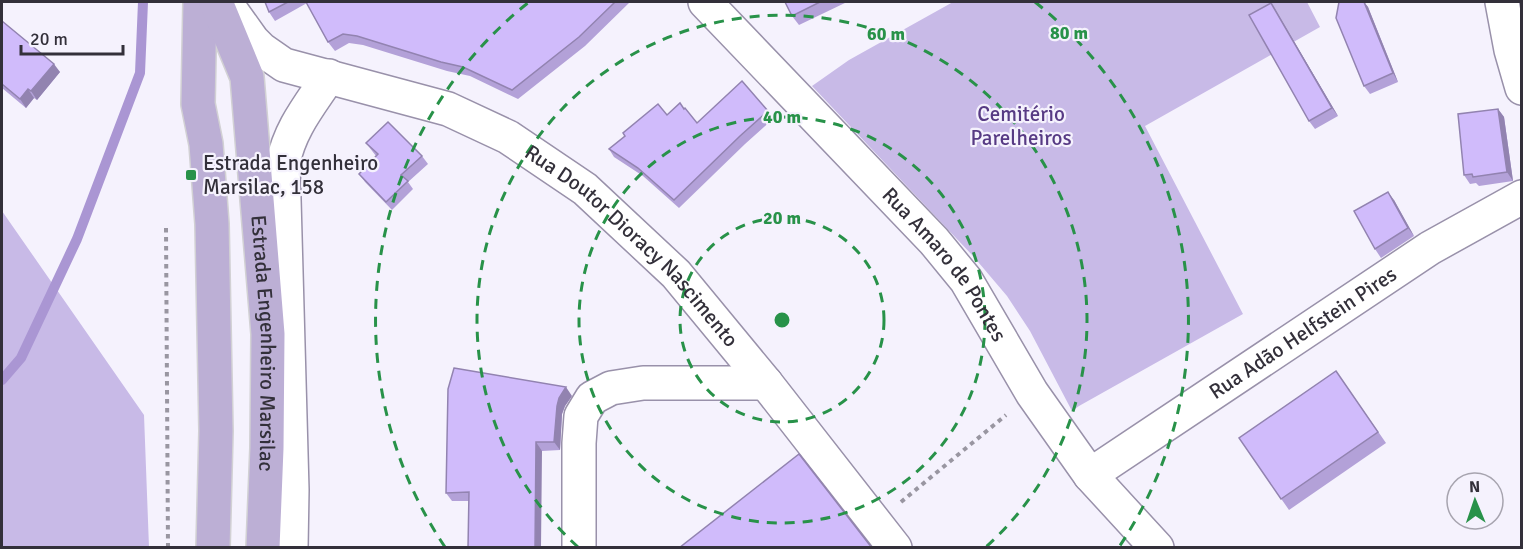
<svg xmlns="http://www.w3.org/2000/svg" width="1523" height="549" viewBox="0 0 1523 549" font-family="Signika,sans-serif">
  <style>
    .green { fill: #c8bae7 }
    .lines { fill: none; stroke-linecap: round; stroke-linejoin: round }
    .stream { stroke: #aa96d3; stroke-width: 10 }
    .minor-casing { stroke: #9991aa; stroke-width: 36 }
    .primary-casing { stroke: #d2d1d4; stroke-width: 36 }
    .path { stroke: #9996a1; stroke-width: 4; stroke-dasharray: 4.5 4.5; stroke-linecap: butt }
    .minor { stroke: #fff; stroke-width: 33 }
    .primary { stroke: #bcafd5; stroke-width: 33 }
    .wall { fill: #b3a1d8 }
    .shaded-wall { fill: #9283b0 }
    .building { fill: #d0bbfb; stroke: #9283b0; stroke-width: 1.5 }
    .ring { fill: none; stroke: #289249; stroke-width: 3; stroke-dasharray: 10 8 }
    .poi-dot { fill: #289249; stroke: #f5f2fd; stroke-width: 2 }
    .labels { text-anchor: middle; dominant-baseline: central; stroke-width: 4.5; stroke-linejoin: round; paint-order: stroke }
    .park-label { font-size: 21px; fill: #573a84; stroke: #f5f2fd }
    .poi-label { font-size: 21px; fill: #33303a; stroke: #f5f2fd; text-anchor: start }
    .street-label { font-size: 21px; fill: #33303a; stroke: #f5f2fd }
    .centre { fill: #289249; stroke: #f5f2fd; stroke-width: 3 }
    .ring-label { font-size: 18px; text-anchor: middle; font-weight: bold; fill: #289249; stroke: #f5f2fd; stroke-width: 4.5; stroke-linejoin: round; paint-order: stroke }
  </style>
  <rect width="100%" height="100%" fill="#f5f2fd"/>
  <path class="green" d="M 953,2 L 1307,2 L 1320,27 L 1145,126 L 1243,314 L 1079,406 L 1072,411 L 1030,331 L 1007,296 L 973,256 L 812,86 L 849,60 Z
    M 2,211 L 144,415 L 149,547 L 2,547 Z"/>
  <g class="lines">
    <path class="stream" d="M 2,380 L 21,358 L 77,239 L 140,73 L 143,2"/>
    <defs>
      <g id="minor">
        <path id="s1" d="M 225,2 L 253,41 L 261,49 L 284,65 L 448,109 L 508,137 L 585,189 L 676,274 L 766,383 L 895,548"/>
        <path id="s2" d="M 705,2 L 934,241 L 966,280 L 1032,393 L 1090,475 L 1157,548"/>
        <path d="M 1502,2 L 1511,50 L 1522,88"/>
        <path id="s3" d="M 1090,475 L 1430,248 L 1522,197"/>
        <path d="M 291,548 L 292,490 L 283,163 C 290,128 310,105 329,76"/>
        <path d="M 579,548 L 579,443 L 581,416 L 592,398 L 611,388 L 643,383 L 766,383"/>
      </g>
      <g id="primary">
        <path d="M 200,2 L 198,104 L 206,144 L 212,224 L 216,431 L 213,548"/>
        <path id="s4" d="M 216,2 L 247,77 L 268,334 L 267,448 L 263,548"/>
      </g>
    </defs>
    <use href="#minor" class="minor-casing"/>
    <use href="#primary" class="primary-casing"/>
    <path class="path" d="M 166,228 L 168,548
      M 901,502 L 1006,415"/>
    <use href="#minor" class="minor"/>
    <use href="#primary" class="primary"/>
  </g>
  <path class="wall" d="M 265,2 L 630,2 L 585,46 L 518,99 L 470,76 L 447,71 L 363,45 L 349,43 L 335,51 L 328,42 L 307,3 L 275,21 L 269,12 Z
    M 785,2 L 847,2 L 799,25 L 792,16 Z
    M 1339,2 L 1364,2 L 1368,7 L 1398,82 L 1370,94 L 1364,86 Z
    M 1276,11 L 1338,116 L 1315,129 L 1309,121 Z
    M 2,21 L 60,72 L 37,100 L 34,98 L 26,108 L 2,88 Z
    M 1498,109 L 1504,117 L 1513,181 L 1479,186 L 1476,183 L 1470,184 L 1464,175 Z
    M 768,111 L 773,119 L 745,144 L 679,208 L 643,176 L 614,157 L 609,149 L 697,123 Z
    M 366,143 L 422,156 L 428,164 L 408,182 L 413,189 L 392,210 L 365,182 L 359,174 L 376,156 Z
    M 1394,200 L 1414,236 L 1381,258 L 1375,249 Z
    M 1336,371 L 1386,443 L 1289,510 L 1239,438 Z
    M 572,396 L 565,406 L 562,414 L 560,450 L 542,451 L 469,501 L 452,501 L 446,493 Z"/>
  <path class="shaded-wall" d="M 1364,2 L 1368,7 L 1398,82 L 1393,73 Z
    M 1271,3 L 1276,11 L 1338,116 L 1332,108 Z
    M 54,64 L 60,72 L 37,100 L 31,91 Z
    M 28,89 L 34,98 L 26,108 L 20,99 Z
    M 1498,109 L 1504,117 L 1513,181 L 1507,172 Z
    M 1388,192 L 1394,200 L 1414,236 L 1408,228 Z
    M 566,387 L 572,396 L 565,406 L 562,414 L 560,450 L 554,442 L 557,406 L 559,398 Z
    M 536,442 L 542,451 L 541,548 L 535,548 Z"/>
  <path class="building" d="M 265,2 L 288,2 L 269,12 Z
    M 306,2 L 615,2 L 579,37 L 512,90 L 463,67 L 441,62 L 357,36 L 343,34 L 328,42 Z
    M 785,2 L 820,2 L 792,16 Z
    M 1339,2 L 1364,2 L 1393,73 L 1364,86 L 1336,18 Z
    M 1271,3 L 1332,108 L 1309,121 L 1249,15 Z
    M 2,21 L 54,64 L 31,91 L 28,89 L 20,99 L 2,84 Z
    M 742,81 L 768,111 L 740,136 L 674,200 L 638,168 L 609,149 L 625,136 L 623,133 L 658,104 L 667,115 L 680,103 L 684,109 L 685,108 L 697,123 Z
    M 1498,109 L 1507,172 L 1473,177 L 1472,174 L 1464,175 L 1458,114 Z
    M 388,122 L 422,156 L 401,175 L 408,181 L 386,202 L 359,174 L 378,154 L 366,143 Z
    M 1388,192 L 1408,228 L 1375,249 L 1354,211 Z
    M 454,368 L 566,387 L 559,398 L 557,406 L 554,442 L 536,442 L 535,548 L 468,548 L 469,492 L 446,493 L 448,389 Z
    M 1336,371 L 1378,432 L 1281,499 L 1239,438 Z
    M 799,454 L 872,548 L 679,548 Z"/>
  <g class="ring">
    <circle cx="782" cy="320" r="102"/>
    <circle cx="782" cy="320" r="203"/>
    <path d="M578 547A305 305 0 1 1 986 547"/>
    <path d="M445 547A406 406 0 0 1 529 2M1035 2A406 406 0 0 1 1119 547"/>
  </g>
  <rect class="poi-dot" x="185" y="169" width="12" height="12" rx="3"/>
  <g class="labels">
    <g class="park-label">
      <text x="1021" y="114">Cemitério<tspan x="1021" dy="24">Parelheiros</tspan></text>
    </g>
    <g class="poi-label">
      <text x="203" y="163">Estrada Engenheiro<tspan x="203" dy="24">Marsilac, 158</tspan></text>
    </g>
    <g class="street-label">
      <text stroke="none"><textPath href="#s1" startOffset="489">Rua Doutor Dioracy Nascimento</textPath></text>
      <text stroke="none"><textPath href="#s2" startOffset="356">Rua Amaro de Pontes</textPath></text>
      <text stroke="none"><textPath href="#s3" startOffset="256">Rua Adão Helfstein Pires</textPath></text>
      <text stroke="none"><textPath href="#s4" startOffset="348">Estrada Engenheiro Marsilac</textPath></text>
    </g>
  </g>
  <circle cx="782" cy="320" r="9" class="centre"/>
  <g class="ring-label">
    <text x="1069" y="39">80 m</text>
    <text x="886" y="40">60 m</text>
    <text x="782" y="123">40 m</text>
    <text x="782" y="224">20 m</text>
  </g>
  <rect width="1523" height="549" fill="none" stroke="#33303a" stroke-width="6"/>
  <g transform="translate(1475 501) rotate(358)"><circle r="28" fill="#f5f2fd" stroke="#a7a4af" stroke-width="1.5"/>
  <path d="M0-4.5L10 22L0 15L-10 22Z" fill="#289249"/>
  <text y="-9" font-size="16" font-weight="bold" text-anchor="middle" fill="#33303a">N</text>
  </g>
  <path d="M21 45v9h102v-9" fill="none" stroke="#33303a" stroke-width="3"/>
  <text x="30" y="45" font-size="18" fill="#33303a" stroke="#f5f2fd" stroke-width="4.5" paint-order="stroke">20 m</text>
</svg>
